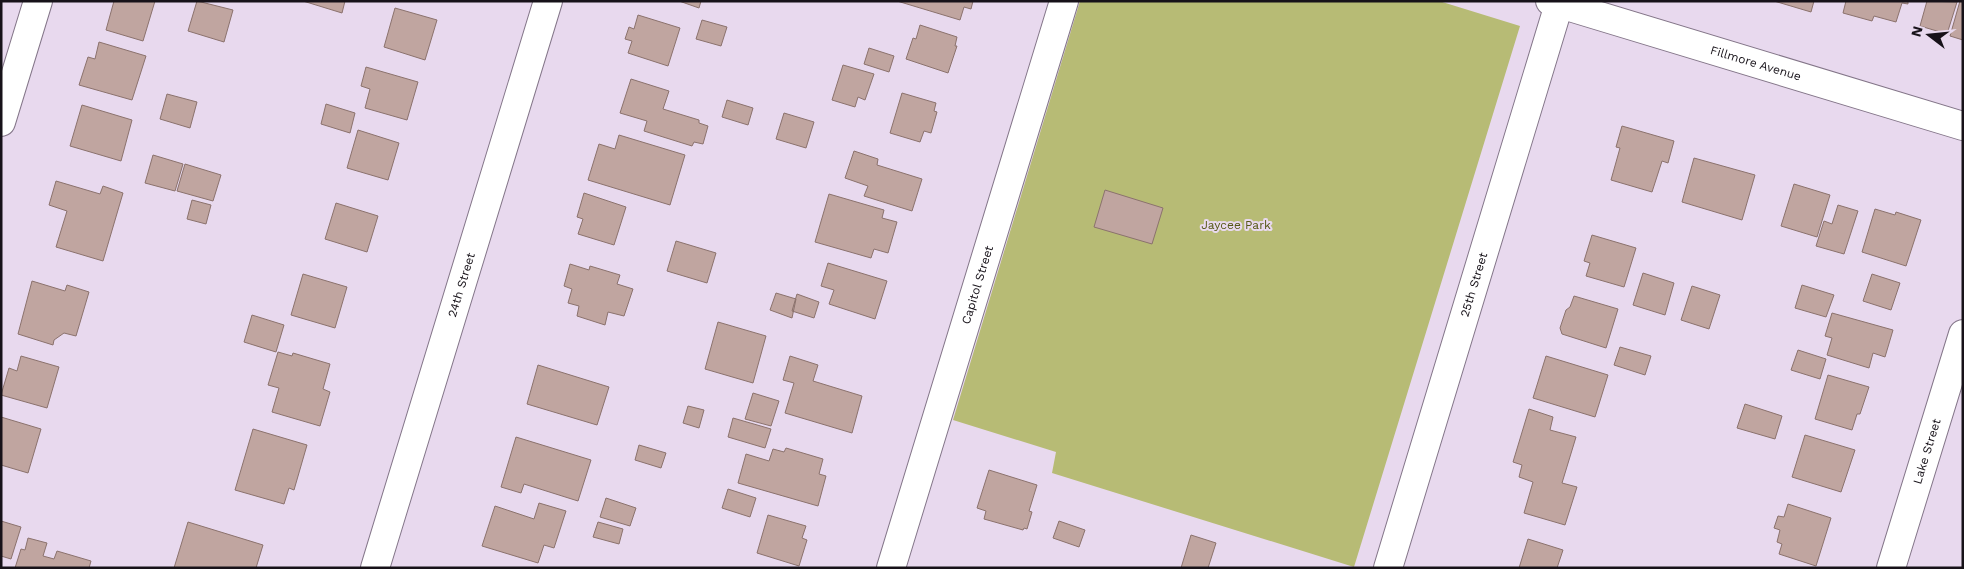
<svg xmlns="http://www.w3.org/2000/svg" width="1964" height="569" viewBox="0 0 1964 569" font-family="'Work Sans',sans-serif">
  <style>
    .green { fill: #b7bb75 }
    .building { fill: #c0a5a0; stroke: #8b726d }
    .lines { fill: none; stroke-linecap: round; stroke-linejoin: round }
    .street-casing { stroke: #847689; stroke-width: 30 }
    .secondary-casing { stroke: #847689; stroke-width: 30 }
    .street { stroke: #fff; stroke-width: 28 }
    .secondary { stroke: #fff; stroke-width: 28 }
    .labels { text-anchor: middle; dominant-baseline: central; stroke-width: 4; stroke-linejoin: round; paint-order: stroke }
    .street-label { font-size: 12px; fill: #171219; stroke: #e8d9ee }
    .park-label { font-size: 12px; fill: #555715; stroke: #e8d9ee }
  </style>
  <rect width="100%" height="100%" fill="#e8d9ee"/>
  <path class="green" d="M 1080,1 L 1439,1 L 1520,26 L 1354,567 L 1052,473 L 1056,452 L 953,420 Z"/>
  <path class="building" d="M 114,1 L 155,1 L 143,41 L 106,30 Z
    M 197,1 L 233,10 L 224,42 L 188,31 Z
    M 303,1 L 345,1 L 342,13 Z
    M 679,1 L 701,1 L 699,8 Z
    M 897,1 L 973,1 L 971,9 L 964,7 L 960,20 Z
    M 1774,1 L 1814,1 L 1811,12 Z
    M 1846,1 L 1908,1 L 1908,4 L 1902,3 L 1896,22 L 1874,16 L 1872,21 L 1843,13 Z
    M 1927,1 L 1957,2 L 1947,34 L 1920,26 Z
    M 1960,1 L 1963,1 L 1963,40 L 1950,36 Z
    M 395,8 L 437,20 L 425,60 L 384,47 Z
    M 638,15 L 680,28 L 668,66 L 628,53 L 632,41 L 625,39 L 629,27 L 634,29 Z
    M 702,20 L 727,27 L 721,46 L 696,39 Z
    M 920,25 L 957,37 L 955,46 L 957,46 L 948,73 L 906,59 L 913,38 L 916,39 Z
    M 99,42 L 146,56 L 132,100 L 79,85 L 88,57 L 95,59 Z
    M 869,48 L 894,56 L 889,72 L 864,64 Z
    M 843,65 L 874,74 L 865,100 L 858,97 L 855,107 L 832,100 Z
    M 366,67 L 418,82 L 407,120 L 365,108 L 370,89 L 361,86 Z
    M 631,79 L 669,91 L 663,109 L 699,120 L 699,123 L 708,126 L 703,144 L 694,142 L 692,146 L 644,131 L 647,121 L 620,113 Z
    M 902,93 L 936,103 L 934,111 L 937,112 L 931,133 L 924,131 L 920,142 L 890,133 Z
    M 167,94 L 197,102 L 190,128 L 160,119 Z
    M 727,100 L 753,108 L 748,125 L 722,117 Z
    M 326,104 L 355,113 L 350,133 L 321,124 Z
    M 82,105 L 132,120 L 121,161 L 70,146 Z
    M 784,113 L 814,122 L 806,148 L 776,139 Z
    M 1622,126 L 1674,141 L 1668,163 L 1662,161 L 1652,192 L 1611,180 L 1620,148 L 1616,147 Z
    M 358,130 L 399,143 L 388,180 L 347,168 Z
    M 619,135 L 685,155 L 670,205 L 588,180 L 599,144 L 615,149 Z
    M 854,151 L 878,159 L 877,165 L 922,179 L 912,211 L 864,196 L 868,186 L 845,178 Z
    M 153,155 L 183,164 L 175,191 L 145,183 Z
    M 1694,158 L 1755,175 L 1742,220 L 1682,202 Z
    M 185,164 L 221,175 L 213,201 L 177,191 Z
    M 56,181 L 100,194 L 103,186 L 123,193 L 103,261 L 56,247 L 67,211 L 49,205 Z
    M 1794,184 L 1830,195 L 1817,237 L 1781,226 Z
    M 1105,190 L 1163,208 L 1152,244 L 1094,227 Z
    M 584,193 L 626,207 L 614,245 L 578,234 L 583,219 L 577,217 Z
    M 829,194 L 884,210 L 882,218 L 897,222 L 888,253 L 874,249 L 871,258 L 815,242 Z
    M 192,200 L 211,205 L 206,224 L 187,219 Z
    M 336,203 L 378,216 L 367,252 L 325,239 Z
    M 1838,205 L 1858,211 L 1844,254 L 1816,246 L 1824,221 L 1832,224 Z
    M 1875,209 L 1895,215 L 1896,212 L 1921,220 L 1906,266 L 1862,252 Z
    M 1592,235 L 1636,248 L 1624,287 L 1586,276 L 1590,263 L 1584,261 Z
    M 676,241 L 716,253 L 707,283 L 667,271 Z
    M 828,263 L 887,281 L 875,319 L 829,304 L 834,290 L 821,286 Z
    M 570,264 L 589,270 L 590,266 L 620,275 L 617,284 L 633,289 L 624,316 L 608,312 L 605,325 L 577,316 L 579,306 L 568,303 L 572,289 L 564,286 Z
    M 1643,273 L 1674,283 L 1665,315 L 1633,305 Z
    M 303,274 L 347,287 L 335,328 L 291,315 Z
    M 1872,274 L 1900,283 L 1891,310 L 1863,301 Z
    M 32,281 L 65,291 L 67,285 L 89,292 L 76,336 L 64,333 L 54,340 L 53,345 L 18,334 Z
    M 1802,285 L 1834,295 L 1826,317 L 1795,308 Z
    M 1692,286 L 1720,295 L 1709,329 L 1681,320 Z
    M 776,293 L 796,299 L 792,318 L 770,310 Z
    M 797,294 L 819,302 L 814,318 L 792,311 Z
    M 1574,296 L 1618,309 L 1606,348 L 1562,334 L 1560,328 L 1566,310 L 1570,307 Z
    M 1832,313 L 1893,330 L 1885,357 L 1873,353 L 1869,368 L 1827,355 L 1832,338 L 1825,336 Z
    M 252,315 L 284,325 L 276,352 L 244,342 Z
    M 718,322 L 766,336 L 753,383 L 705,369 Z
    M 1620,347 L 1651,356 L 1645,375 L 1614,365 Z
    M 1798,350 L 1826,359 L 1820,379 L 1791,370 Z
    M 278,352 L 292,356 L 293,353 L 330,364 L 323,389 L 330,392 L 320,426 L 272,412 L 279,388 L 268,385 Z
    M 21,356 L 59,367 L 47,408 L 1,395 L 9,368 L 17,371 Z
    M 790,356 L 818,365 L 813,381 L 862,396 L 852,433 L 785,413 L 794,383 L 783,380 Z
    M 1546,356 L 1608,375 L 1595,417 L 1533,398 Z
    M 538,365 L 609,387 L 597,425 L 527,404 Z
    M 1828,375 L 1869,387 L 1860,414 L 1857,414 L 1852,430 L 1815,419 Z
    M 753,393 L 779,401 L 771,426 L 745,419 Z
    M 1745,404 L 1782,416 L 1775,439 L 1737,428 Z
    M 688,406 L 704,410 L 699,428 L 683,423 Z
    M 1529,409 L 1553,417 L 1550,430 L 1576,437 L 1562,483 L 1577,487 L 1565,525 L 1524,513 L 1533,482 L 1519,477 L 1522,465 L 1513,462 Z
    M 1,417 L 41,429 L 28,473 L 1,465 Z
    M 733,418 L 771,429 L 765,448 L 728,437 Z
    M 253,429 L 307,445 L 294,490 L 289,488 L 284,504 L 235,490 Z
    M 1805,435 L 1855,450 L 1841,492 L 1792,477 Z
    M 516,437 L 591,460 L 578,501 L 524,484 L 521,493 L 501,487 Z
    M 639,445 L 666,453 L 661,468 L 635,460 Z
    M 786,448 L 823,459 L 819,474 L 826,476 L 818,506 L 738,483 L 746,454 L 769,461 L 773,449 L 784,452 Z
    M 989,470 L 1037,485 L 1029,511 L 1032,512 L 1027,529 L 1024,528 L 1023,530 L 984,519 L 986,511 L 977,508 Z
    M 728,489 L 756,498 L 750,517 L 722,508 Z
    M 606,498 L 636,508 L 630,526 L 600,517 Z
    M 539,503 L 566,511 L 554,548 L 544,545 L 538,563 L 482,546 L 495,506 L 534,519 Z
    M 1788,504 L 1831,518 L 1816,566 L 1779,554 L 1782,544 L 1777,542 L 1780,530 L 1774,528 L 1778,516 L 1784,517 Z
    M 768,515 L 806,526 L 802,538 L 807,540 L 799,566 L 757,553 Z
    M 1,521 L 21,527 L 11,559 L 1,556 Z
    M 1059,521 L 1085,530 L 1079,547 L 1053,538 Z
    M 188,522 L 263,545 L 256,568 L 174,568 Z
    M 598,522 L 623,529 L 619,544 L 593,537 Z
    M 1191,535 L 1216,543 L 1208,568 L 1181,568 Z
    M 28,538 L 47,543 L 43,556 L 54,559 L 57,551 L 91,561 L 89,568 L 15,568 L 21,549 L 25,550 Z
    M 1528,539 L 1563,550 L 1557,568 L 1519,568 Z"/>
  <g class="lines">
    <defs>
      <g id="street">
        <path d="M 1,122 L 38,1"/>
        <path id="s1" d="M 891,568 L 1064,1"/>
        <path id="s2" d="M 1388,568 L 1560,1"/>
        <path id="s3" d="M 1891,568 L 1963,334"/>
      </g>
      <g id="secondary">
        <path id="s4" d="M 1550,1 L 1963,126"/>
        <path id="s5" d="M 375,568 L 548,1"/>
      </g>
    </defs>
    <use href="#street" class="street-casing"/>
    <use href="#secondary" class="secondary-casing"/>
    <use href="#street" class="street"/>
    <use href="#secondary" class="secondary"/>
  </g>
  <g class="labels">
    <g class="street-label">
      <text stroke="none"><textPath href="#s4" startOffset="215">Fillmore Avenue</textPath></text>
      <text stroke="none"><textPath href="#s1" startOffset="296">Capitol Street</textPath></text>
      <text stroke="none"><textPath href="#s5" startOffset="296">24th Street</textPath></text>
      <text stroke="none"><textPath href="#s2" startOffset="296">25th Street</textPath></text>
      <text stroke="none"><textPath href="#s3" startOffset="122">Lake Street</textPath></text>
    </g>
    <g class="park-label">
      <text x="1236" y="225">Jaycee Park</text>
    </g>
  </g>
  <rect width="1964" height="569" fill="none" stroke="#171219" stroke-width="5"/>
  <g transform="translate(1929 35) rotate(286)" stroke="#e8d9ee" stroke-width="4" paint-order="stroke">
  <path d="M0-4L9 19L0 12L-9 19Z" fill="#171219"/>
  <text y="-8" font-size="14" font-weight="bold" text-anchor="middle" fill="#171219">N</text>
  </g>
</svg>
